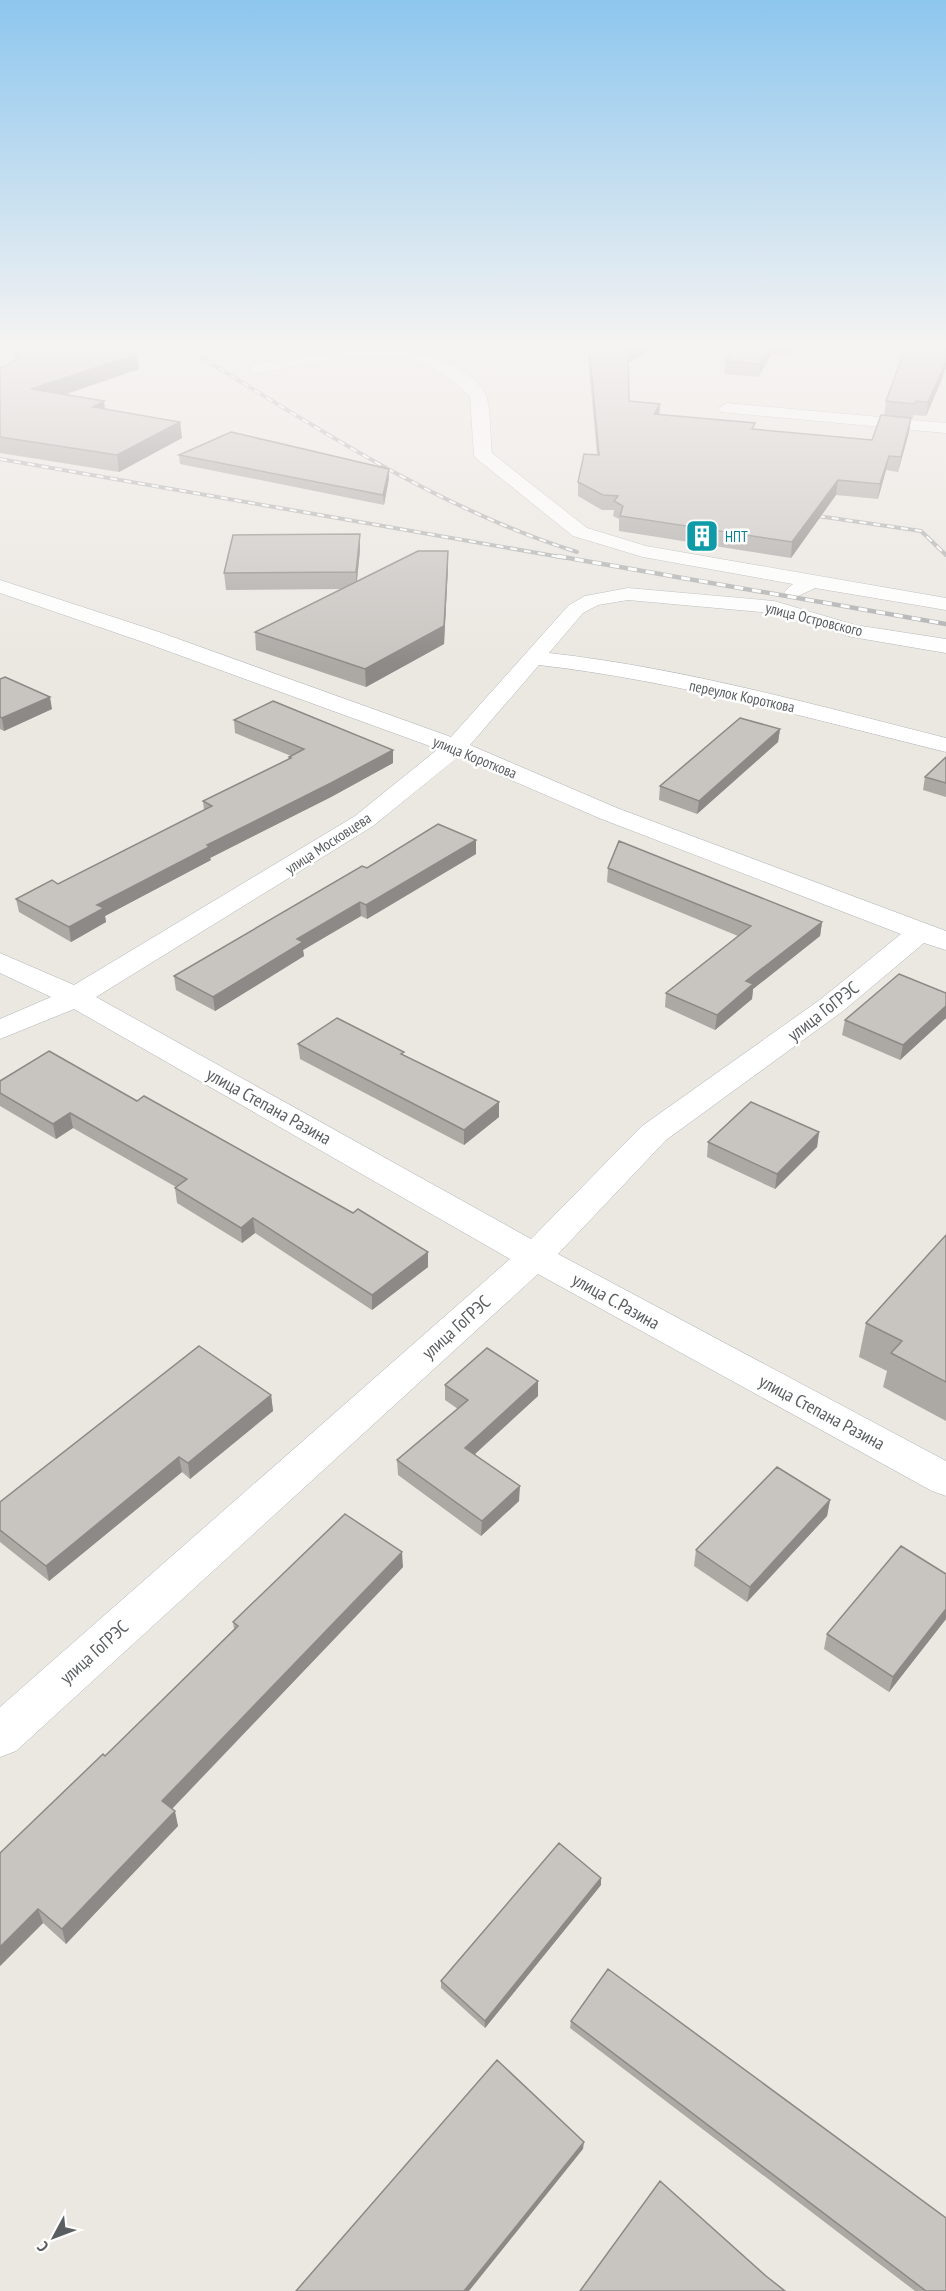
<svg xmlns="http://www.w3.org/2000/svg" width="946" height="2291" viewBox="0 0 946 2291" font-family="'PT Sans Narrow',sans-serif">
  <style>
    .lines { fill: none; stroke-linecap: round; stroke-linejoin: round }
    .minor-casing { stroke: #afb3b5; stroke-width: 1 }
    .minor { fill: #fff; fill-rule: evenodd }
    .rail-far1-casing { stroke: #aeafaf; stroke-width: 4 }
    .rail-casing { stroke: #aeafaf; stroke-width: 4.5 }
    .rail-far1 { stroke: #fff; stroke-width: 2; stroke-dasharray: 7; stroke-linecap: butt }
    .rail { stroke: #fff; stroke-width: 3; stroke-dasharray: 9; stroke-linecap: butt }
    .wall { fill: #aca9a5 }
    .shaded-wall { fill: #8c8986 }
    .building { fill: #c8c4c0; stroke: #8c8986; stroke-width: 1.5 }
    .labels { text-anchor: middle; dominant-baseline: central; stroke-width: 5; stroke-linejoin: round; paint-order: stroke }
    .far-culture-label { font-size: 15px; fill: #0d838f; stroke: #fff; text-anchor: start }
    .far-street-label { font-size: 15px; fill: #5a5e60; stroke: #fff }
    .street-label { font-size: 18px; fill: #5a5e60; stroke: #fff }
  </style>
  <rect width="100%" height="100%" fill="#ebe7e1"/>
  <g class="lines">
    <defs>
      <path id="minor" d="M 378,347 C 410,347 468,363 485,393 C 491,404 490,439 492,453 L 587,528 L 646,546 L 946,598 L 946,610 L 815,588 L 794,598 L 787,596 L 784,592 L 793,584 L 643,557 L 573,536 L 477,459 L 474,455 L 470,396 C 452,379 432,364 408,358 C 371,348 296,367 257,373 L 249,368 L 257,363 Z
        M 727,403 L 946,423 L 946,433 L 721,412 L 719,408 Z
        M 0,580 L 159,632 L 451,737 L 569,605 L 585,596 L 628,588 L 774,601 L 855,625 L 946,639 L 946,653 L 852,637 L 772,613 L 628,600 L 598,605 L 583,613 L 549,653 C 683,668 815,705 946,738 L 946,752 C 812,719 677,681 539,665 L 470,745 L 617,808 L 946,931 L 946,950 L 924,943 L 843,1011 L 666,1140 L 558,1254 L 946,1461 L 946,1496 L 932,1491 L 538,1274 L 16,1751 L 0,1757 L 0,1707 L 510,1259 L 74,1009 L 0,1039 L 0,1019 L 51,997 L 0,973 L 0,953 L 74,985 L 355,816 L 438,749 L 143,642 L 0,593 ZM 458,757 L 599,818 L 901,934 L 821,999 L 642,1126 L 531,1239 L 96,997 L 373,826 Z"/>
    </defs>
    <use href="#minor" class="minor-casing"/>
    <use href="#minor" class="minor"/>
    <defs>
      <path id="rail-far1" d="M 183,346 C 309,423 436,508 577,552
        M 0,459 L 566,558
        M 804,514 L 921,531 L 946,555"/>
      <path id="rail" d="M 557,556 L 946,624"/>
    </defs>
    <use href="#rail-far1" class="rail-far1-casing"/>
    <use href="#rail" class="rail-casing"/>
    <use href="#rail-far1" class="rail-far1"/>
    <use href="#rail" class="rail"/>
  </g>
  <path class="wall" d="M 10,346 L 119,346 L 137,354 L 139,369 L 64,395 L 105,409 L 180,422 L 182,438 L 119,472 L 0,453 L 0,368 L 16,360 Z
    M 587,346 L 658,346 L 628,363 L 629,401 L 660,404 L 659,414 L 755,429 L 872,440 L 911,418 L 909,432 L 898,472 L 886,470 L 878,499 L 836,495 L 791,558 L 619,531 L 619,519 L 613,516 L 614,510 L 602,510 L 578,496 L 578,482 L 597,455 Z
    M 679,346 L 795,346 L 790,356 L 772,354 L 758,377 L 724,374 L 726,361 L 732,351 Z
    M 946,346 L 946,366 L 942,379 L 926,416 L 913,415 L 913,418 L 884,415 L 886,401 Z
    M 179,455 L 389,469 L 389,478 L 384,505 L 180,464 Z
    M 360,534 L 360,550 L 357,581 L 448,551 L 448,567 L 444,644 L 366,687 L 256,650 L 255,632 L 341,589 L 226,590 L 224,573 Z
    M 0,679 L 52,709 L 4,731 L 0,729 Z
    M 234,720 L 393,763 L 331,797 L 210,858 L 211,860 L 105,916 L 106,922 L 71,942 L 19,912 L 16,899 L 58,884 L 204,810 L 203,801 L 289,759 L 289,757 L 291,756 L 235,733 Z
    M 780,729 L 778,742 L 697,814 L 659,800 L 660,786 Z
    M 946,757 L 946,797 L 923,790 L 925,777 Z
    M 476,854 L 367,919 L 361,916 L 303,950 L 304,956 L 215,1011 L 176,990 L 174,976 L 367,868 Z
    M 608,868 L 822,922 L 820,936 L 753,989 L 752,999 L 715,1030 L 665,1007 L 666,993 L 738,936 L 607,882 Z
    M 946,993 L 946,1018 L 900,1060 L 842,1035 L 845,1020 Z
    M 298,1044 L 404,1055 L 499,1102 L 499,1117 L 464,1145 L 300,1059 Z
    M 0,1081 L 137,1101 L 428,1252 L 428,1267 L 372,1310 L 255,1233 L 242,1243 L 177,1203 L 175,1188 L 176,1187 L 73,1128 L 56,1139 L 0,1106 Z
    M 819,1132 L 817,1147 L 775,1189 L 707,1157 L 708,1142 Z
    M 946,1235 L 946,1421 L 883,1387 L 887,1371 L 859,1357 L 866,1323 Z
    M 538,1381 L 538,1396 L 475,1454 L 519,1501 L 481,1536 L 398,1475 L 397,1460 L 458,1409 L 445,1400 L 445,1385 Z
    M 271,1395 L 273,1411 L 190,1479 L 182,1472 L 49,1581 L 0,1542 L 0,1502 Z
    M 830,1500 L 827,1516 L 747,1602 L 694,1566 L 696,1550 Z
    M 403,1567 L 172,1809 L 178,1826 L 66,1944 L 43,1923 L 0,1966 L 105,1756 L 234,1629 L 233,1622 Z
    M 946,1574 L 946,1619 L 889,1692 L 824,1649 L 827,1634 Z
    M 601,1885 L 485,2028 L 441,1988 L 441,1981 Z
    M 571,2021 L 946,2291 L 915,2291 L 570,2028 Z"/>
  <path class="shaded-wall" d="M 637,346 L 658,346 L 627,364 L 628,351 Z
    M 770,346 L 772,346 L 772,354 L 758,377 L 760,364 Z
    M 791,346 L 795,346 L 790,356 Z
    M 137,354 L 139,369 L 33,405 L 31,389 Z
    M 946,361 L 946,366 L 942,379 L 926,416 L 928,402 Z
    M 104,401 L 106,418 L 93,407 Z
    M 660,404 L 659,418 L 654,414 Z
    M 911,418 L 909,432 L 898,472 L 901,457 Z
    M 180,422 L 182,438 L 119,472 L 117,455 Z
    M 889,456 L 886,470 L 878,499 L 880,484 Z
    M 389,469 L 389,478 L 384,505 L 383,495 Z
    M 838,480 L 836,495 L 791,558 L 792,542 Z
    M 360,534 L 360,550 L 356,589 L 356,572 Z
    M 448,551 L 448,567 L 444,644 L 366,687 L 365,669 Z
    M 50,697 L 52,709 L 4,731 L 2,718 Z
    M 780,729 L 778,742 L 697,814 L 699,801 Z
    M 393,750 L 393,763 L 331,797 L 210,858 L 211,860 L 105,916 L 106,922 L 71,942 L 69,927 L 97,905 L 207,845 Z
    M 476,840 L 476,854 L 367,919 L 366,905 Z
    M 360,902 L 361,916 L 303,950 L 304,956 L 215,1011 L 213,997 L 297,939 Z
    M 822,922 L 820,936 L 753,989 L 752,999 L 715,1030 L 717,1015 L 746,981 Z
    M 946,1006 L 946,1018 L 900,1060 L 903,1045 Z
    M 499,1102 L 499,1117 L 464,1145 L 464,1130 Z
    M 70,1113 L 73,1128 L 56,1139 L 53,1124 Z
    M 819,1132 L 817,1147 L 775,1189 L 777,1174 Z
    M 253,1218 L 255,1233 L 242,1243 L 241,1228 Z
    M 428,1252 L 428,1267 L 372,1310 L 372,1295 Z
    M 538,1381 L 538,1396 L 465,1463 L 465,1448 Z
    M 271,1395 L 273,1411 L 190,1479 L 188,1463 Z
    M 179,1457 L 182,1472 L 49,1581 L 46,1566 Z
    M 520,1486 L 519,1501 L 481,1536 L 482,1521 Z
    M 830,1500 L 827,1516 L 747,1602 L 750,1587 Z
    M 402,1552 L 403,1567 L 165,1816 L 162,1801 Z
    M 946,1609 L 946,1619 L 889,1692 L 893,1677 Z
    M 175,1811 L 178,1826 L 66,1944 L 62,1929 Z
    M 601,1878 L 601,1885 L 485,2028 L 485,2021 Z
    M 38,1909 L 43,1923 L 0,1966 L 0,1947 Z
    M 584,2142 L 583,2149 L 469,2291 L 464,2291 Z"/>
  <path class="building" d="M 14,346 L 119,346 L 137,354 L 31,389 L 104,401 L 93,407 L 180,422 L 117,455 L 0,437 L 0,368 L 20,358 Z
    M 589,346 L 637,346 L 628,351 L 629,401 L 660,404 L 654,414 L 755,423 L 752,429 L 872,440 L 881,415 L 911,418 L 901,457 L 889,456 L 880,484 L 838,480 L 792,542 L 620,516 L 623,506 L 614,501 L 618,496 L 603,495 L 578,482 L 584,454 L 599,455 Z
    M 735,346 L 770,346 L 760,364 L 726,361 Z
    M 906,346 L 946,346 L 946,361 L 944,366 L 928,402 L 916,401 L 915,404 L 886,401 Z
    M 231,432 L 389,469 L 383,495 L 179,455 Z
    M 360,534 L 356,572 L 224,573 L 233,535 Z
    M 418,551 L 448,551 L 444,626 L 365,669 L 255,632 Z
    M 5,677 L 50,697 L 2,718 L 0,717 L 0,679 Z
    M 273,701 L 393,750 L 331,783 L 207,845 L 209,847 L 97,905 L 104,908 L 69,927 L 16,899 L 52,880 L 58,884 L 212,806 L 203,801 L 291,758 L 289,757 L 304,749 L 234,720 Z
    M 740,718 L 780,729 L 699,801 L 660,786 Z
    M 946,757 L 946,783 L 925,777 Z
    M 438,824 L 476,840 L 366,905 L 360,902 L 297,939 L 303,942 L 213,997 L 174,976 L 362,866 L 367,868 Z
    M 619,841 L 822,922 L 746,981 L 753,984 L 717,1015 L 666,993 L 751,926 L 608,868 Z
    M 899,974 L 946,993 L 946,1006 L 903,1045 L 845,1020 Z
    M 337,1018 L 404,1052 L 401,1054 L 499,1102 L 464,1130 L 298,1044 Z
    M 49,1051 L 137,1101 L 144,1096 L 353,1213 L 358,1209 L 428,1252 L 372,1295 L 253,1218 L 241,1228 L 175,1188 L 187,1179 L 70,1113 L 53,1124 L 0,1093 L 0,1081 Z
    M 751,1102 L 819,1132 L 777,1174 L 708,1142 Z
    M 946,1235 L 946,1382 L 891,1353 L 902,1341 L 866,1323 Z
    M 199,1346 L 271,1395 L 188,1463 L 179,1457 L 46,1566 L 0,1530 L 0,1502 Z
    M 487,1348 L 538,1381 L 465,1448 L 520,1486 L 482,1521 L 397,1460 L 468,1400 L 445,1385 Z
    M 777,1467 L 830,1500 L 750,1587 L 696,1550 Z
    M 345,1514 L 402,1552 L 162,1801 L 175,1811 L 62,1929 L 38,1909 L 0,1947 L 0,1853 L 103,1754 L 105,1756 L 238,1626 L 233,1622 Z
    M 901,1546 L 946,1574 L 946,1609 L 893,1677 L 827,1634 Z
    M 559,1843 L 601,1878 L 485,2021 L 441,1981 Z
    M 608,1969 L 946,2218 L 946,2291 L 926,2291 L 571,2021 Z
    M 497,2060 L 584,2142 L 464,2291 L 296,2291 Z
    M 660,2181 L 766,2276 L 785,2291 L 580,2291 Z"/>
  <linearGradient id="sky" x2="0" y2="1"><stop stop-color="#8dc6ee"/><stop offset="0.52" stop-color="#f6f4f2"/><stop offset="1" stop-color="#f6f4f2" stop-opacity="0"/></linearGradient>
  <rect width="946" height="667" fill="url(#sky)"/>
  <defs>
    <symbol id="building-square" viewBox="-11 -11 22 22"><rect x="-9" y="-9" width="18" height="18" rx="4" fill="#0f9aa8" stroke="#fff"/><path d="M-4-6H4V6H1V3H-1V6H-4ZM-2.5-4.3h1.7v1.8h-1.7ZM.8-4.3h1.7v1.8H.8ZM-2.5-1h1.7V.8h-1.7ZM.8-1h1.7V.8H.8Z" fill="#fff"/></symbol>
  </defs>
  <g fill-rule="evenodd">
    <use href="#building-square" x="683" y="517" width="38" height="38"/>
  </g>
  <g class="labels">
    <g class="far-culture-label">
      <text x="725" y="536">НПТ</text>
    </g>
    <g class="far-street-label">
      <text transform="translate(814 619) rotate(14)">улица Островского</text>
      <text transform="translate(742 696) rotate(12)">переулок Короткова</text>
      <text transform="translate(475 757) rotate(22)">улица Короткова</text>
      <text transform="translate(328 843) rotate(-33)">улица Московцева</text>
    </g>
    <g class="street-label">
      <text transform="translate(823 1011) rotate(-38)">улица ГоГРЭС</text>
      <text transform="translate(269 1106) rotate(29)">улица Степана Разина</text>
      <text transform="translate(616 1301) rotate(29)">улица С.Разина</text>
      <text transform="translate(456 1327) rotate(-42)">улица ГоГРЭС</text>
      <text transform="translate(822 1412) rotate(28)">улица Степана Разина</text>
      <text transform="translate(94 1652) rotate(-42)">улица ГоГРЭС</text>
    </g>
  </g>
  <g transform="translate(54 2237) rotate(229)" stroke="#ffffff" stroke-width="4.5" paint-order="stroke">
  <path d="M0-4.5L10 22L0 15L-10 22Z" fill="#5a5e60"/>
  <text y="-9" font-size="16" font-weight="bold" text-anchor="middle" fill="#5a5e60">С</text>
  </g>
</svg>
